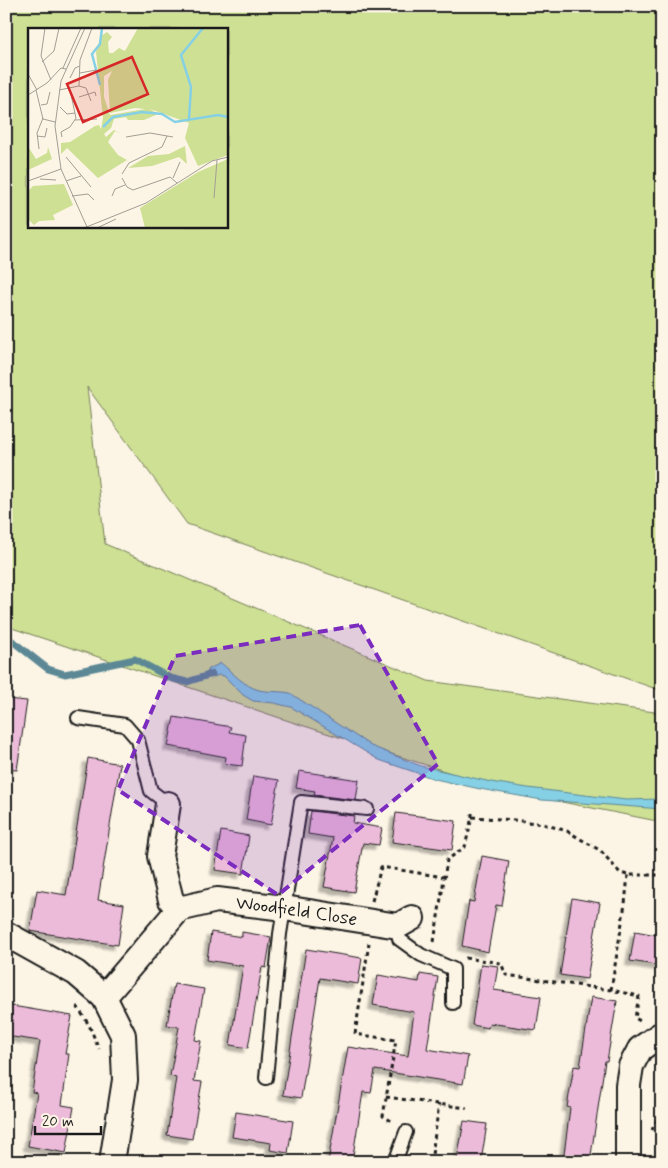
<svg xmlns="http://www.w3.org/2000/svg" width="668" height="1168" viewBox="0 0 668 1168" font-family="Mynerve,sans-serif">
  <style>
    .green { fill: #cee094; stroke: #757e58; fill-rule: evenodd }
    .water { fill: #85d0e5; stroke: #5b8895 }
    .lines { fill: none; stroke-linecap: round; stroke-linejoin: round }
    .stream { stroke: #5b8895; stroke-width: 7 }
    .building { fill: #edbbda; stroke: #1c1c1c; filter: url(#shadow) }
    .lane-casing { stroke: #1c1c1c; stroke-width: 16 }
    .street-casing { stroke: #1c1c1c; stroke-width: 28 }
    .path { stroke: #1c1c1c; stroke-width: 3; stroke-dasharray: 4 4; stroke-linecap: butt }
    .lane { stroke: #fcf5e5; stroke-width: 12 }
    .street { stroke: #fcf5e5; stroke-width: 24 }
    .marked { fill: #7b2cbf; fill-opacity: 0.2; stroke: #7b2cbf; stroke-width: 4; stroke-dasharray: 10 6; stroke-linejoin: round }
    .labels { text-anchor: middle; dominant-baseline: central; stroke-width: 4.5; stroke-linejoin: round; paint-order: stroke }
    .street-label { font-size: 19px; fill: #1c1c1c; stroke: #fcf5e5 }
    .inset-river { fill: none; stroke: #85d0e5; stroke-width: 2.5 }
    .inset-road { fill: none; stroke: #a29e95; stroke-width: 1 }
    .view { fill: #d62828; fill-opacity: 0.15; stroke: #d62828; stroke-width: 2.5 }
    .inset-edge { fill: none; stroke: #1c1c1c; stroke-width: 2.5 }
  </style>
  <defs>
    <filter id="shadow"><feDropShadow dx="-4.5" dy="4.5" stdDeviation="1" flood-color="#0004"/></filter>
  </defs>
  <rect width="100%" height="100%" fill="#fcf5e5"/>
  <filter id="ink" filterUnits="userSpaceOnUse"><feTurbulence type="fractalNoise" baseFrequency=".02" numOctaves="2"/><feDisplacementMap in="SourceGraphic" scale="10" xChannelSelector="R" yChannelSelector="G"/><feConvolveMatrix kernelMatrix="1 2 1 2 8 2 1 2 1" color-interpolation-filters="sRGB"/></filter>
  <g filter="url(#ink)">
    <path class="green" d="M 6,6 L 662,6 L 662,691 L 187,524 L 87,387 L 105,544 L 428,681 L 662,713 L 662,822 L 507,791 L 292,722 L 6,626 ZM 29,29 L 226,29 L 226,226 L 29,226 Z"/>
    <path class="water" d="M 221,663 C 233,673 244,686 259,690 C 267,692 280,691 290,693 L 371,746 L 421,766 L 491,782 L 528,788 L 626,800 L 659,799 L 662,800 L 662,809 L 542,800 L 480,789 L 435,779 L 379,760 L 291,707 L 274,703 L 253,701 L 243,695 L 224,676 L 219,675 L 211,678 L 204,677 L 209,669 Z"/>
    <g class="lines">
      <path class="stream" d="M 6,636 L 48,669 L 65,674 L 135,659 L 170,678 L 187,682 L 212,674"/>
    </g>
    <path class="building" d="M 6,699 L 27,701 L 17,770 L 6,769 Z
      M 174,717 L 231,727 L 229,732 L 246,735 L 242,766 L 225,764 L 226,757 L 168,746 Z
      M 88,758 L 120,764 L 98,900 L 124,904 L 118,945 L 30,931 L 37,890 L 66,895 Z
      M 299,771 L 359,780 L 356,800 L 314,795 L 315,791 L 296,788 Z
      M 253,776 L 279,780 L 271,825 L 246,820 Z
      M 311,811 L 354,816 L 353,823 L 382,828 L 379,845 L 363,843 L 354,892 L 324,887 L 333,838 L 308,834 Z
      M 396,813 L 456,821 L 452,850 L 392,842 Z
      M 221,831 L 249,836 L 243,874 L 215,870 Z
      M 482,856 L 509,861 L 502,906 L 496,905 L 488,952 L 462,946 L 469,901 L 474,902 Z
      M 572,898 L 600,903 L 587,979 L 560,975 Z
      M 635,931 L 662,936 L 662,966 L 630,961 Z
      M 211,932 L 242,937 L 242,932 L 271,937 L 266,968 L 262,967 L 248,1048 L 230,1045 L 243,966 L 207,960 Z
      M 306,949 L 362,958 L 358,984 L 320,978 L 301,1098 L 283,1095 Z
      M 481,964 L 498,966 L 494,990 L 541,997 L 536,1030 L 489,1023 L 488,1028 L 472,1025 Z
      M 420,974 L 438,977 L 427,1049 L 468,1056 L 463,1084 L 375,1070 L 371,1093 L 363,1092 L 352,1162 L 328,1162 L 348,1047 L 408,1056 L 414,1012 L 373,1005 L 378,975 L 419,982 Z
      M 174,984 L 204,989 L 195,1040 L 201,1041 L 194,1081 L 202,1082 L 192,1139 L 167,1135 L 176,1078 L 170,1076 L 179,1027 L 167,1025 Z
      M 591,997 L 617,1001 L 607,1061 L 605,1061 L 590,1162 L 563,1162 L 570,1108 L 567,1107 L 574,1066 L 580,1067 Z
      M 6,1005 L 72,1016 L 65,1054 L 69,1054 L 62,1105 L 74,1107 L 66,1153 L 28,1146 L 37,1093 L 32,1092 L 40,1041 L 6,1036 Z
      M 236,1112 L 293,1121 L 288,1153 L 270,1150 L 271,1143 L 232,1137 Z
      M 464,1121 L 487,1124 L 481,1162 L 457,1160 Z"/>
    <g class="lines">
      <defs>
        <path id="lane" d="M 78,718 L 125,725 L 138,740 L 151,791 L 168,804
          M 398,926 L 399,939 L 421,955 L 453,969 L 453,1003
          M 266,1078 L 280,934 L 301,802 L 367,809
          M 395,1162 L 406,1132"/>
        <g id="street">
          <path d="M 168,804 L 160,856 L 171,900 L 179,909"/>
          <path d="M 6,934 L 76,973 L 104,997 L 123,1035 L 125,1080 L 112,1162"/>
          <path id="s1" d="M 104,997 L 179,909 L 217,900 L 284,908 L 398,926 L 412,918"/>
          <path d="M 628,1162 L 628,1085 L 631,1066 L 640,1049 L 660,1035"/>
        </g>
      </defs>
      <use href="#lane" class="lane-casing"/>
      <use href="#street" class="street-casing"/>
      <path class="path" d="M 472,817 L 514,820 L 543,824 L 567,831 L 601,851 L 620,873 L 628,875 L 662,875
        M 372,901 L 381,867 L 444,877
        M 434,942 L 447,860 L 465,847 L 472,817 L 472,809
        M 369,943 L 355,1034 L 396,1040 L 383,1116 L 393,1122
        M 465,958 L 501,963 L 506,975 L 611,990 L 639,996 L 635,1018 L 640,1021
        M 611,990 L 625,904 L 628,875
        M 77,1006 L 89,1025 L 99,1049
        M 386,1097 L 467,1108
        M 652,1130 L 662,1110
        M 431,1162 L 439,1104"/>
      <use href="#lane" class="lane"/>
      <use href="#street" class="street"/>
    </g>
  </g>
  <path class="marked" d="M 360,625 L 438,764 L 278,895 L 118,790 L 175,656 Z"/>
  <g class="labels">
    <g class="street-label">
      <text stroke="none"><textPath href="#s1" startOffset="235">Woodfield Close</textPath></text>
    </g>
  </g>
  <g transform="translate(28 28)">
    <rect width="200" height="200" fill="#fcf5e5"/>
    <path d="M 110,0 L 200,0 L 200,127 L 170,138 L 157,110 L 161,95 L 122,81 L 130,86 L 116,92 L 100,92 L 98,89 L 86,91 L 83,100 L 76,106 L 78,109 L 86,102 L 96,107 L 87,103 L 80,114 L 90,127 L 99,132 L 70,150 L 39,120 L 33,126 L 33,115 L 42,114 L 67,98 L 71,97 L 73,101 L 75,90 L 68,24 L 73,8 L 79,4 L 84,9 L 80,14 L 81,25 L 85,25 L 91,20 L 97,23 ZM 84,43 L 80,52 L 82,85 L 107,80 L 117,81 L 82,87 L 76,69 L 76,48 ZM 157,118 L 159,136 L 151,129 L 124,138 L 100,140 L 120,128 L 141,126 ZM 20,119 L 24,131 L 0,142 L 1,120 L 8,131 L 19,125 ZM 200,131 L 200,200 L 117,200 L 112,180 L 170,144 ZM 36,156 L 45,177 L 25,187 L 27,192 L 11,193 L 6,197 L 0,191 L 0,163 L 5,158 Z" fill="#cee094" fill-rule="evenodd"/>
    <path class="inset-river" d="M 72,57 L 64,26 L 72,16 L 74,0M 161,91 L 163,59 L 153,27 L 175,0M 75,99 L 85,89 L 114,84 L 134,86 L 147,94 L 190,87 L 200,89"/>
    <path class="inset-road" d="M 17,0 L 13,28 L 23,52M 57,0 L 33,53 L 27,98 L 33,141 L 59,199M 14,34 L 26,23 L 31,0M 35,40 L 53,0M 52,45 L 68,42M 0,46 L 9,62M 42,50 L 47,40 L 52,38M 51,58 L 58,60 L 63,73M 8,62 L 15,91 L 27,94M 31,62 L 51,58 L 52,32 L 64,0M 0,67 L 19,55 L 33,40 L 38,41M 51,69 L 67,64 L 68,68M 13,77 L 19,76 L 22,64M 32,79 L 39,86 L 47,85M 47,92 L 69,91M 9,108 L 17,109 L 19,100M 34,109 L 33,104 L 42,99 L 48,90 L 42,62M 98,109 L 122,105 L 145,109M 11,121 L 9,105 L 15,90M 38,129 L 63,159M 94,146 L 101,135 L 134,119 L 139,108M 94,150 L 99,159 L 105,162 L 142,149 L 149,155M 145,150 L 152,134M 12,151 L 28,152M 0,153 L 33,141M 38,153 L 53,148M 44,168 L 60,166 L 66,172M 84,168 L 87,161 L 97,157M 186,170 L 189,132M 56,200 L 118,175 L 184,133 L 200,129M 69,200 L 88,191"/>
    <path class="view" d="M 104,29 L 120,66 L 55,94 L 39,56 Z"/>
    <rect width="200" height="200" class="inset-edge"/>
  </g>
  <rect width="668" height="1168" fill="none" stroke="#fcf5e5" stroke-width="25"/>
  <rect x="12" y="12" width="643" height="1143" fill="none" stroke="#1c1c1c" stroke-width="2" filter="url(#ink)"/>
  <path d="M35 1126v8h66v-8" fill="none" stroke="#1c1c1c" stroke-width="2.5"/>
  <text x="42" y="1126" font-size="15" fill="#1c1c1c" stroke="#fcf5e5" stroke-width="4" paint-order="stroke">20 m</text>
</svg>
